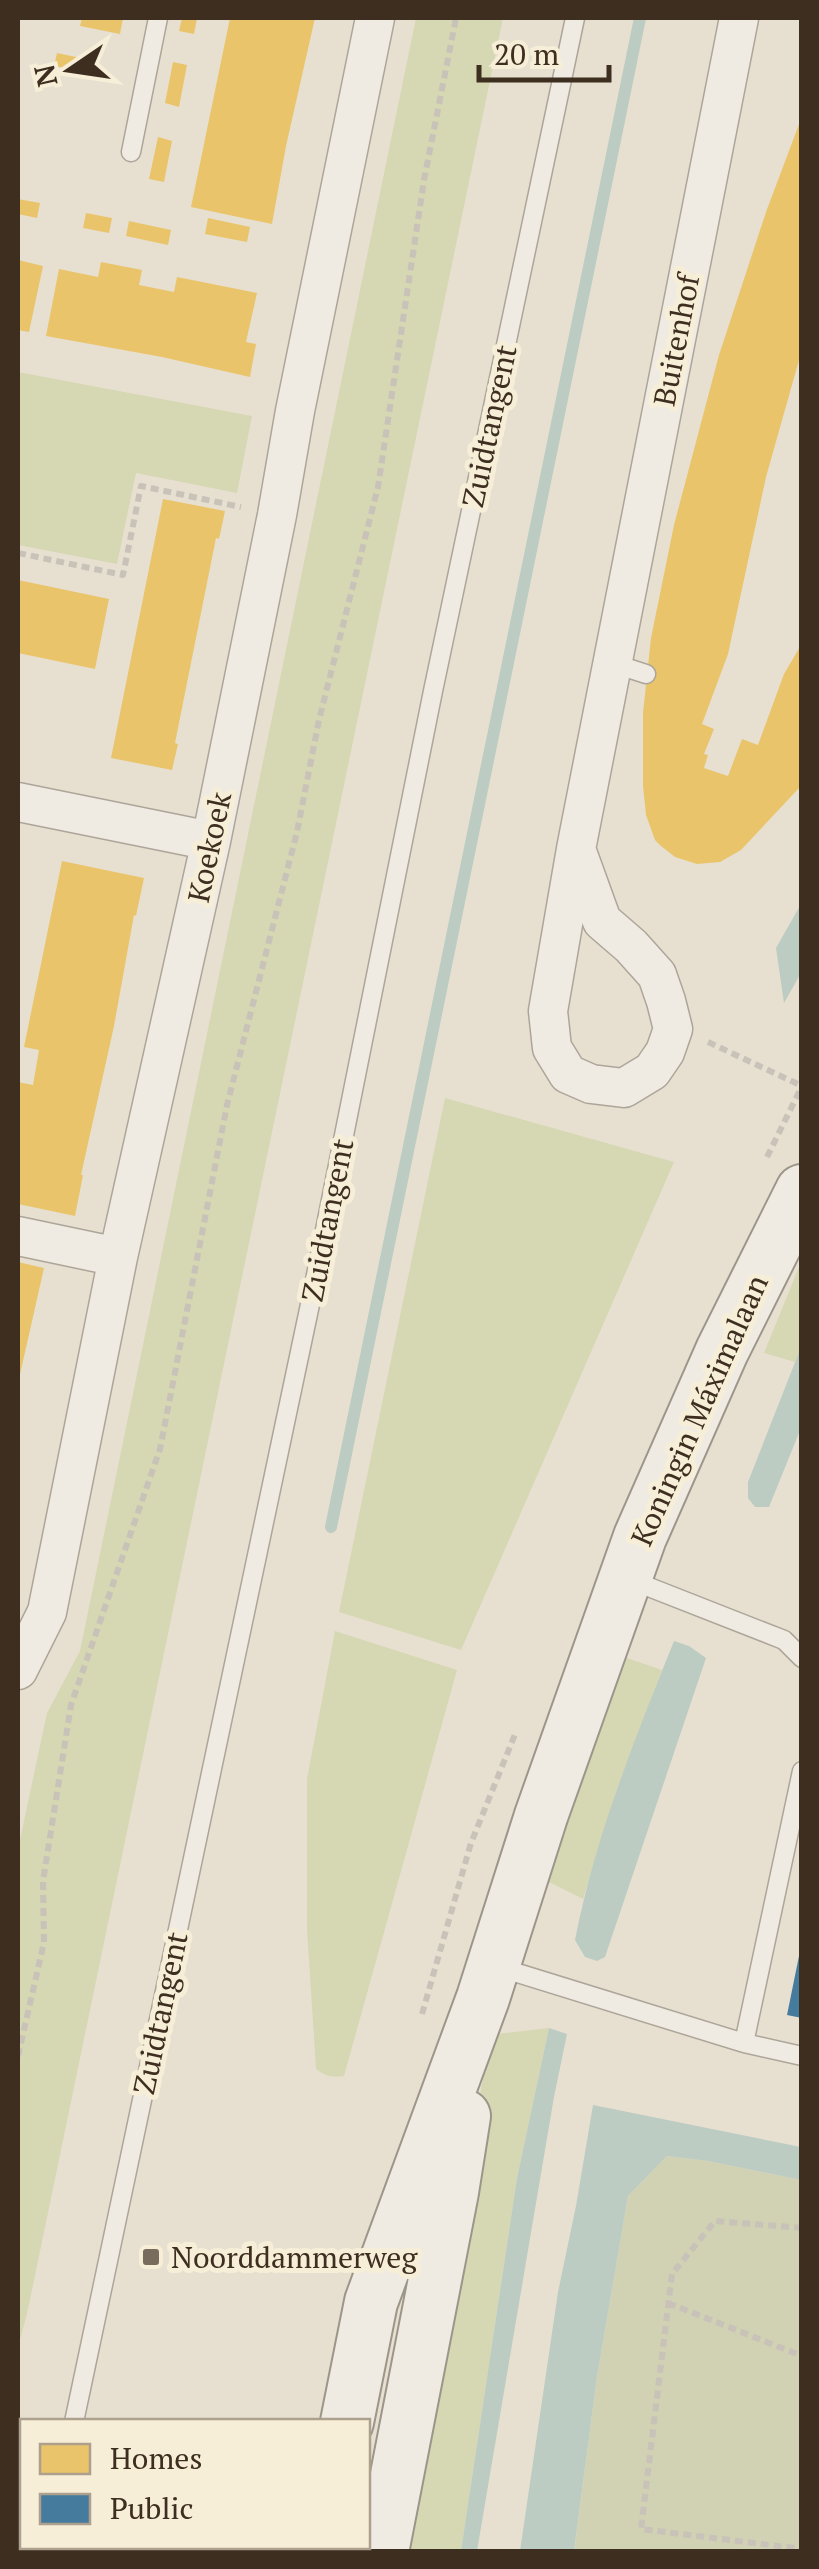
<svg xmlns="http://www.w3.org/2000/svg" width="819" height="2569" viewBox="0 0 819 2569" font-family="'PT Serif',serif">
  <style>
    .green { fill: #d6d7b3 }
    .cemetery { fill: #d1d1b3 }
    .water { fill: #bcccc2 }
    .homes { fill: #e9c46a }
    .public { fill: #457b9d }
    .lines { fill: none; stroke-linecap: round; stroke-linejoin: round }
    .stream { stroke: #bcccc2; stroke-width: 12 }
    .service-casing { stroke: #ada599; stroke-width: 21 }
    .minor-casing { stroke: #ada599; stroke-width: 41 }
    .secondary-casing { stroke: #9c958a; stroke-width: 56 }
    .path { stroke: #c8c2b9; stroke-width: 6; stroke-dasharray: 8 5; stroke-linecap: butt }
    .service { stroke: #efebe3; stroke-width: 18 }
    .minor { stroke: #efebe3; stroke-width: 38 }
    .secondary { stroke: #efebe3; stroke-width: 52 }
    .poi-dot { fill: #786c5e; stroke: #f7eed8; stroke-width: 4 }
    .labels { text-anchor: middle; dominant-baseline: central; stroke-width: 10; stroke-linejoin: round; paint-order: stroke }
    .street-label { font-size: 30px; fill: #3d2e20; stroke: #f7eed8 }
    .poi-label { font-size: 30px; fill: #3d2e20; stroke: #f7eed8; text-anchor: start }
  </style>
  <rect width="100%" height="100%" fill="#e7e0d1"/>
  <path class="green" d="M 416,18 L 503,18 L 27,2314 L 18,2347 L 18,1849 L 47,1713 L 80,1651 Z
    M 18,372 L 252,416 L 237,493 L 136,473 L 117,564 L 18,545 Z
    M 445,1098 L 674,1162 L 461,1650 L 339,1612 Z
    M 801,1262 L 801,1347 L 795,1362 L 764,1353 Z
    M 335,1631 L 457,1670 L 344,2076 C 332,2078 325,2076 316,2069 L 307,1929 L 307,1779 Z
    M 621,1656 L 662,1670 L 617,1789 L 583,1899 L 541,1878 Z
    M 549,2028 L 517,2178 L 461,2551 L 399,2552 L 449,2256 L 483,2079 L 496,2034 Z"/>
  <path class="cemetery" d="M 667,2156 L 708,2161 L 801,2180 L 801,2551 L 574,2552 L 597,2377 L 628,2196 Z"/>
  <path class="water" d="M 801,904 L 801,973 L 784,1003 L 776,948 Z
    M 801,1347 L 801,1428 L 769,1507 L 755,1507 L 748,1498 L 748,1482 Z
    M 674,1641 L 689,1646 L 706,1658 L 605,1957 L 597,1961 L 585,1957 L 575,1940 C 595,1837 635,1738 674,1641 Z
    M 549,2028 L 567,2034 L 554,2097 L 477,2551 L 461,2551 L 517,2178 Z
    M 593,2105 L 801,2147 L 801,2180 L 708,2161 L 667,2156 L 628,2196 L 597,2377 L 574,2551 L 520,2551 L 558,2292 L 576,2206 Z"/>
  <path class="homes" d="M 82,18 L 123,18 L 120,34 L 80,26 Z
    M 182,18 L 197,18 L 194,34 L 179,31 Z
    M 230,18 L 315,18 L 286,146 L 272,224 L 191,207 Z
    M 57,53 L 95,61 L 93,73 L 54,66 Z
    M 173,62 L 187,65 L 179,107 L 165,103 Z
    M 801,119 L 801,353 L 766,477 L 728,654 L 702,724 L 714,729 L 704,754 L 708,755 L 704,768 L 728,776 L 742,739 L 758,745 L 784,674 L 801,645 L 801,786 L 741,850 L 720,862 L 697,864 L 675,857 L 661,846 L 655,840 L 646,815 L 643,786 L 643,713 L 651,638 L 674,525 L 719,355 L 766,212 Z
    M 158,137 L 172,141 L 164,182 L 149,179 Z
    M 18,199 L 40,203 L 37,218 L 18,214 Z
    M 86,213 L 112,218 L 109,233 L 83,228 Z
    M 208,218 L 250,227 L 247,242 L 205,234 Z
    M 129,221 L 171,230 L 168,245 L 126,236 Z
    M 18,260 L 43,266 L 29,332 L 18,330 Z
    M 101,262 L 142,270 L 139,285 L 174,292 L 177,277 L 257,293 L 246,342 L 256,344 L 250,377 L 162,357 L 46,336 L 59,269 L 98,277 Z
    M 163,499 L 225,511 L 219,539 L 216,538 L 175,743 L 178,744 L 172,770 L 111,758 Z
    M 18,580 L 109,599 L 95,669 L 18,653 Z
    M 62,861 L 144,878 L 136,916 L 134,915 L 114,1026 L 81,1175 L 83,1175 L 75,1216 L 18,1204 L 18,1082 L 33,1085 L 39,1050 L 24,1047 Z
    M 18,1262 L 44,1268 L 19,1379 L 18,1379 Z"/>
  <path class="public" d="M 800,1951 L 802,1951 L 802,2018 L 787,2015 Z"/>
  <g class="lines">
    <path class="stream" d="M 331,1527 L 640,18"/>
    <defs>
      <path id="service" d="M 131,152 L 158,18
        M 612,663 L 646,674
        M 631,1580 L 784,1640 L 802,1658
        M 498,1967 L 744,2043 L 802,1771
        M 744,2043 L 802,2056
        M 74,2422 L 312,1295 L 433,691 L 575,18
        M 47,2552 L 48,2546"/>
      <path id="minor" d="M 18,802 L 211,841
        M 576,849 L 602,921 L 631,946 L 657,975 L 666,1001 L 673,1029 L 665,1052 L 652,1071 L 624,1088 L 591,1084 L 568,1074 L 552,1048 L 548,1011 L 576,849 L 739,18
        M 18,1236 L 118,1257
        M 18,1670 L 47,1612 L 118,1257 L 211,841 L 277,515 L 295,411 L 375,18"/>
      <path id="secondary" d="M 347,2422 L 371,2302 L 483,1998 L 541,1816 L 640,1537 L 722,1351 L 802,1191
        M 321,2552 L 322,2546
        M 382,2552 L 452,2192 L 464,2116"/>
    </defs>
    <use href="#service" class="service-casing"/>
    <use href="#minor" class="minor-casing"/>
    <use href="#secondary" class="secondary-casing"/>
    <path class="path" d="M 18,553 L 123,575 L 141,486 L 241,507
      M 708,1042 L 802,1086
      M 767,1157 L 802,1086
      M 422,2014 L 471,1843 L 516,1732
      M 18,2056 L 44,1942 L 43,1881 L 71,1705 L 160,1449 L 227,1105 L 297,832 L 319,720 L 378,487 L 424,180 L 456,18
      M 802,2228 L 715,2221 L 672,2274 L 641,2529 L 802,2549
      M 668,2303 L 802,2356
      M 91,2552 L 92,2546"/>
    <use href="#service" class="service"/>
    <use href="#minor" class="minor"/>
    <use href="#secondary" class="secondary"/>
  </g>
  <rect class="poi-dot" x="141" y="2247" width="20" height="20" rx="5"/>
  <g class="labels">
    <g class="street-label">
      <text transform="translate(676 340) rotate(-79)">Buitenhof</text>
      <text transform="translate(489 426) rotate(-78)">Zuidtangent</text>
      <text transform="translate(209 847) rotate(-78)">Koekoek</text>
      <text transform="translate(327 1220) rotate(-79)">Zuidtangent</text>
      <text transform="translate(699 1410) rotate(-66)">Koningin Máximalaan</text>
      <text transform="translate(160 2013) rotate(-78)">Zuidtangent</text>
    </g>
    <g class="poi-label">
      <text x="171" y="2257">Noorddammerweg</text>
    </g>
  </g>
  <rect width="819" height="2569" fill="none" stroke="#3d2e20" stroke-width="40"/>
  <rect x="20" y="2419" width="350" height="130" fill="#f7eed8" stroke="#ada18e" stroke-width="2.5"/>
  <rect x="40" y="2444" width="50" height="30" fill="#e9c46a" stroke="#ada18e" stroke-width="2.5"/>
  <text x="110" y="2469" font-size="30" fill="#3d2e20">Homes</text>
  <rect x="40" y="2494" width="50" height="30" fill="#457b9d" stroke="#ada18e" stroke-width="2.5"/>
  <text x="110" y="2519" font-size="30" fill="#3d2e20">Public</text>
  <g transform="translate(70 70) rotate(257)" stroke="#f7eed8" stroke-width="8" paint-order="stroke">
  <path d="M0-8L18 38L0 25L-18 38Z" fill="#3d2e20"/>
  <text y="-15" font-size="28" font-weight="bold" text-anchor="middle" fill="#3d2e20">N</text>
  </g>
  <path d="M479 65v15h130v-15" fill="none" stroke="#3d2e20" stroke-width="5"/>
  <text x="494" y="65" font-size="30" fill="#3d2e20" stroke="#f7eed8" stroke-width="8" paint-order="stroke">20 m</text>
</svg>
